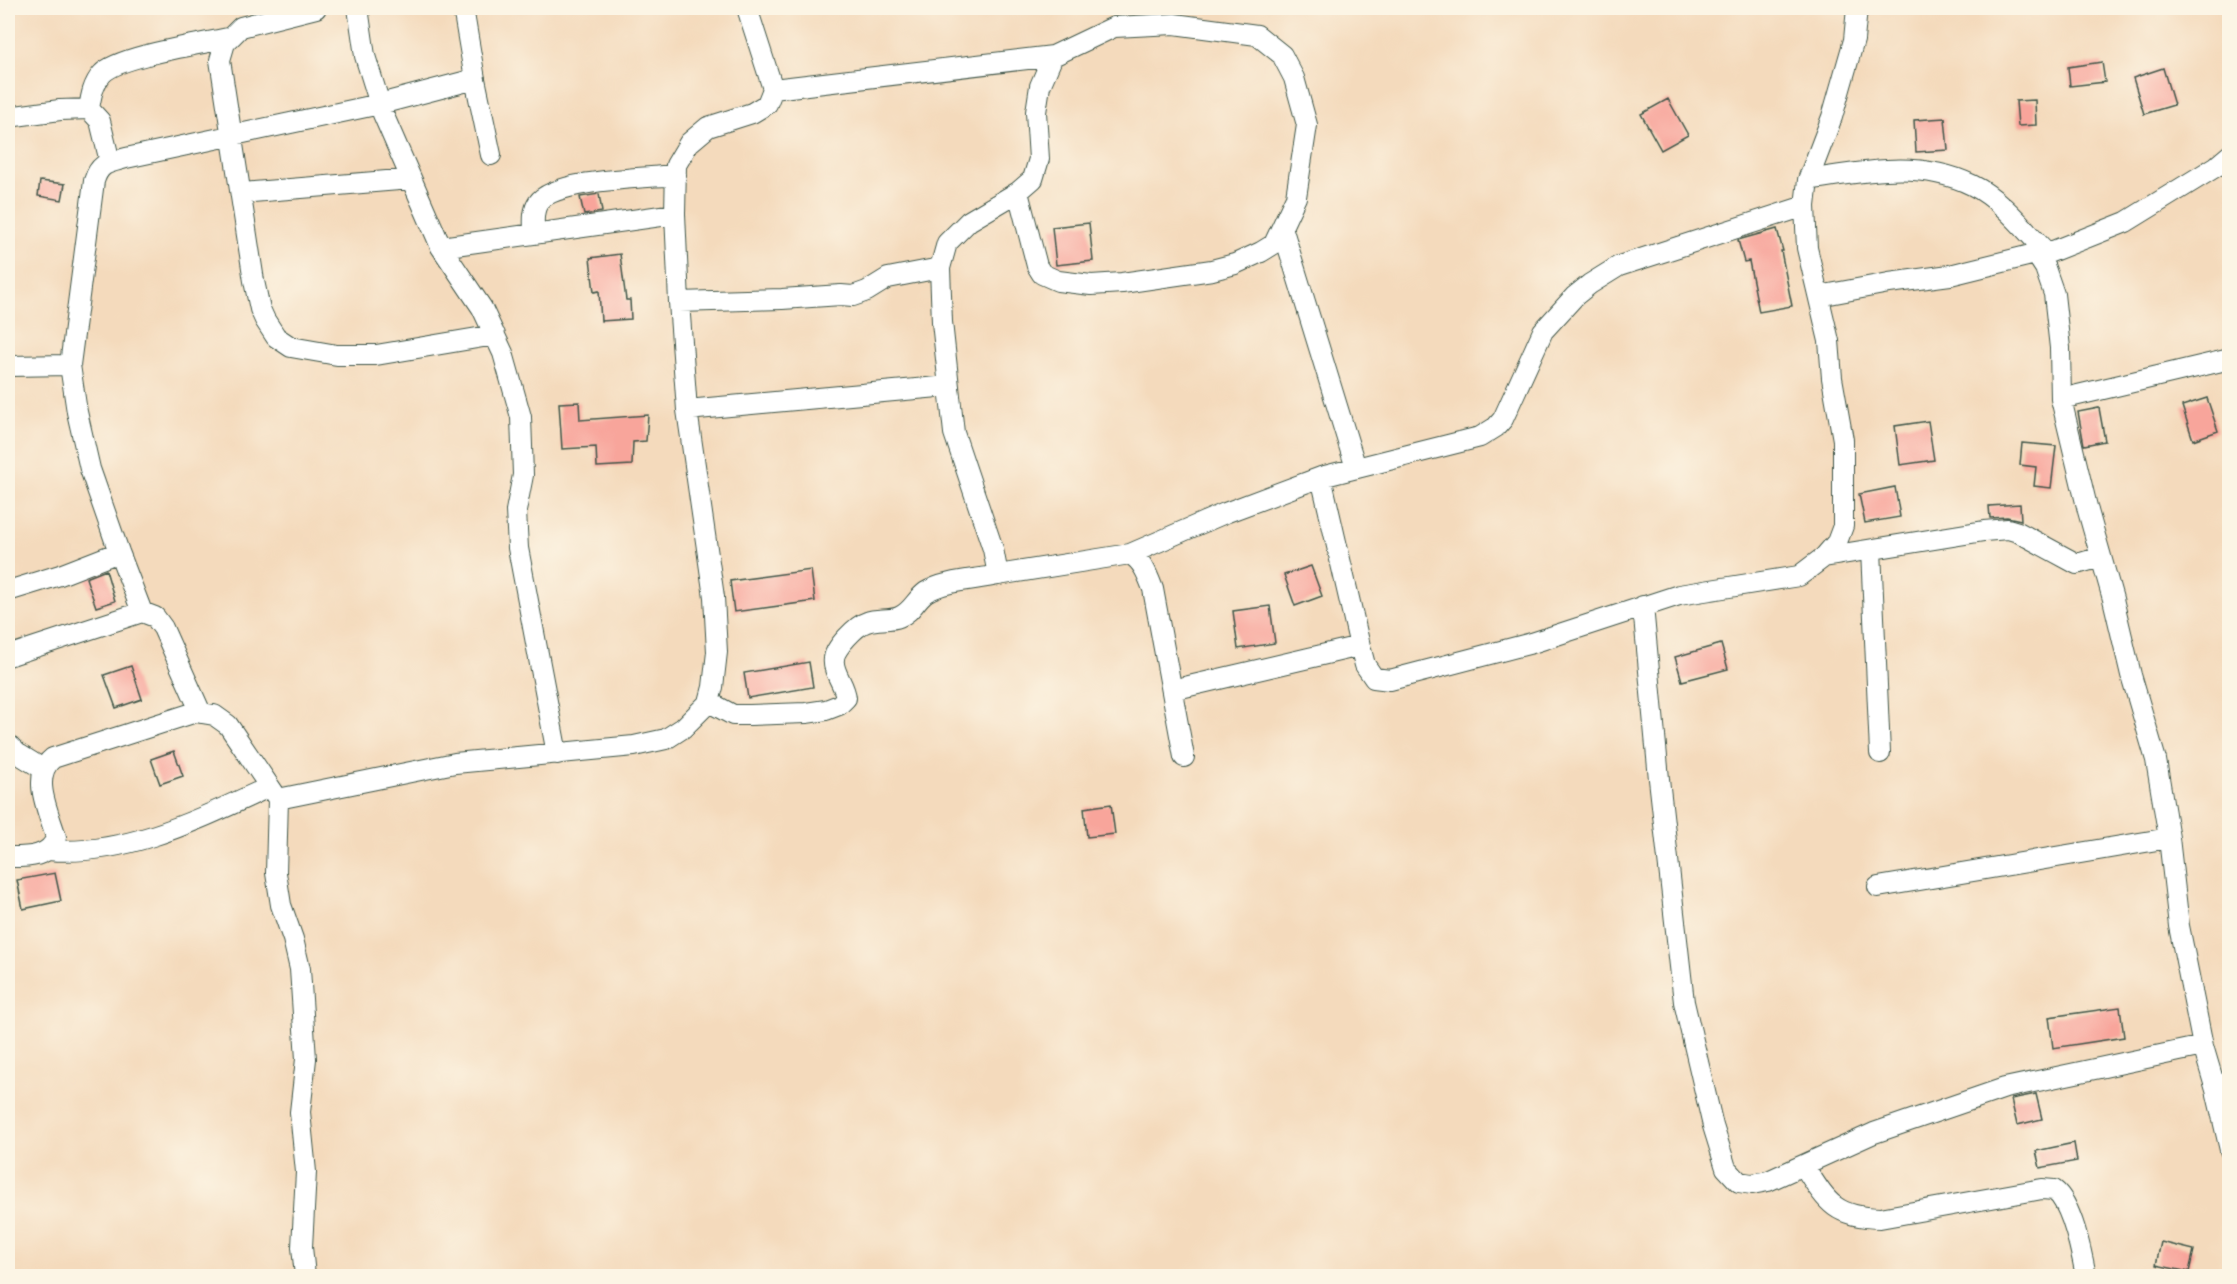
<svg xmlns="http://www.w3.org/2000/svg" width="2237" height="1284" viewBox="0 0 2237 1284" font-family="Mynerve,sans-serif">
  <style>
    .building { fill: #f8a59b }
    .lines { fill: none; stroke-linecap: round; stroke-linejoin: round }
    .street-casing { stroke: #3f5548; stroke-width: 22 }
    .street { stroke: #fff; stroke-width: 20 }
  </style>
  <rect width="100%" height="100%" fill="#fcf5e5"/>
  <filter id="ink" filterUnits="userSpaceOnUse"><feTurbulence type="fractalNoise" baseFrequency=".0167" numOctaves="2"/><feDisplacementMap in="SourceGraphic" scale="12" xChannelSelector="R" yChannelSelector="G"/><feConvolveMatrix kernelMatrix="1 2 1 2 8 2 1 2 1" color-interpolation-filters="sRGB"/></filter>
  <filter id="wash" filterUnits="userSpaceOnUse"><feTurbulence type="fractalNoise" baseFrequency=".008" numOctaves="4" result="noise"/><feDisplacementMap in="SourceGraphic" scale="24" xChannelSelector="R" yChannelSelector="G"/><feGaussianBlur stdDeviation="1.35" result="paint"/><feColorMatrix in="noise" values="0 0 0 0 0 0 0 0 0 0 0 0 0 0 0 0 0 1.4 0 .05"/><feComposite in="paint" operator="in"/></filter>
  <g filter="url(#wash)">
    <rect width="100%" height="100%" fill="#f4dabc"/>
    <g id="blocks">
      <path class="building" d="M 2102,62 L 2105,82 L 2070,86 L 2068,67 Z
        M 2163,68 L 2174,105 L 2144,114 L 2133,78 Z
        M 1668,99 L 1688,135 L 1661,150 L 1641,114 Z
        M 2035,100 L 2036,125 L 2018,126 L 2016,101 Z
        M 1945,118 L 1948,150 L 1916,152 L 1914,120 Z
        M 40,181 L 65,184 L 62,200 L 38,196 Z
        M 599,194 L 602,212 L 584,215 L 580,197 Z
        M 1089,223 L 1093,261 L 1056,265 L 1052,227 Z
        M 1777,229 L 1783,251 L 1781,251 L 1792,306 L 1759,312 L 1749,261 L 1744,262 L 1738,240 Z
        M 620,254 L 626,300 L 630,300 L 631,319 L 601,321 L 599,291 L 594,292 L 590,258 Z
        M 2207,398 L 2218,431 L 2193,440 L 2182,406 Z
        M 579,402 L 580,420 L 648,415 L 646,441 L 633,442 L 632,465 L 597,467 L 596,447 L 562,449 L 559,403 Z
        M 2099,408 L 2105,441 L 2084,445 L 2078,412 Z
        M 1928,421 L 1934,460 L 1900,465 L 1895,426 Z
        M 2022,443 L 2056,446 L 2051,488 L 2034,486 L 2036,467 L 2020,465 Z
        M 1895,487 L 1900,517 L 1865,523 L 1859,494 Z
        M 2020,504 L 2021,520 L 2007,517 L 1990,518 L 1989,506 Z
        M 1311,566 L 1322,596 L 1295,606 L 1284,575 Z
        M 106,570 L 115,601 L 96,607 L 86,578 Z
        M 811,570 L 815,601 L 734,612 L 730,581 Z
        M 1270,606 L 1275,643 L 1238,649 L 1233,611 Z
        M 1721,644 L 1728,669 L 1682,681 L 1675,657 Z
        M 809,662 L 813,687 L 748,698 L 744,673 Z
        M 131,666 L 142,699 L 116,708 L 104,675 Z
        M 174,751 L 183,776 L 160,784 L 151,759 Z
        M 1111,804 L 1115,834 L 1087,837 L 1084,808 Z
        M 55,873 L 61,901 L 23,909 L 17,880 Z
        M 2120,1007 L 2124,1037 L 2053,1048 L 2049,1017 Z
        M 2036,1094 L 2042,1119 L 2017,1125 L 2011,1099 Z
        M 2074,1143 L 2077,1161 L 2040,1168 L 2036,1151 Z
        M 2161,1242 L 2194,1250 L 2189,1272 L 2156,1265 Z"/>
    </g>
  </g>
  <g filter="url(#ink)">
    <use href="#blocks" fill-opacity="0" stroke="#3f5548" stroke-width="1.5"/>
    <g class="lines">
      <defs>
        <path id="street" d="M 316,8 L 241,27 L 225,43 L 220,60 L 254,281 L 260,309 L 265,320 L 276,337 L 291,347 L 337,355 L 376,355 L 495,335
          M 358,8 L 365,56 L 383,114 L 441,247 L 482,308 L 503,353 L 521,417 L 523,475 L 516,511 L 518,548 L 557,754
          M 463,8 L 475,79 L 491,155
          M 773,89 L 1053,56
          M 89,109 C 91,96 93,84 102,74 C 118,56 202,44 228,38
          M 8,117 L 60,110 L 89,109 L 100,121 L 110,162
          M 1808,180 C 1864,172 1918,159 1972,185 C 2001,199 2025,230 2047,253
          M 242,193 L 411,179
          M 675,214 L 676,165 L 689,143 L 708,127 L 752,113 L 767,104 L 773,89 L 747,8
          M 1282,227 L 1356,468
          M 534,234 C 534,224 532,212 538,203 C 554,179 648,178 676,175
          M 441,247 L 675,214 L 679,302 L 782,299 L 841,295 L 853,296 L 867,291 L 888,278 L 940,268
          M 2038,257 L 2126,222 L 2217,166 L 2230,155
          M 1819,296 L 1889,283 L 1950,275 L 2031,255 L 2038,257 L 2045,268 L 2054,294 L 2060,348 L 2061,399 L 2088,511 L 2113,599 L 2131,675 L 2156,760 L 2169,838 L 2179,926 L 2203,1046 L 2216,1090 L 2230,1150
          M 8,366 L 70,365
          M 2061,399 L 2230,359
          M 687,410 L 949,386
          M 1321,477 L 1360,646 L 1365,665 L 1374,678 L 1390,680 L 1532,643 L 1679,595 L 1799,576 L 1824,557 L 1837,542 L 1843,526 L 1843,440 L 1832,378 L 1829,341 L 1807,248 L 1805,206 L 1808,180 L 1832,117 L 1854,40 L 1857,8
          M 1871,550 L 1880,753
          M 1130,554 L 1225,513 L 1321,477 L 1480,437 L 1496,427 L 1503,419 L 1543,331 L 1575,296 L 1590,284 L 1619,266 L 1805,206
          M 1824,557 L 1984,531 L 2008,529 L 2018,532 L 2077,564 L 2101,557
          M 998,575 L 1130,554 C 1143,561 1148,576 1153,589 L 1184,757
          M 8,591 L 60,575 L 119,552
          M 1643,606 L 1659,779 L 1684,1002 L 1713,1126 L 1726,1168 L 1739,1182 L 1752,1184 L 1768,1181 L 1874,1133 L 2005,1088 L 2203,1046
          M 142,612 L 155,617 L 163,628 L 201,713
          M 8,656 L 142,612 L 119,552 L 90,469 L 77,412 L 70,365 L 94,181 C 100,162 109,163 126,158 L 380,104 L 475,79
          M 1172,690 L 1360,646
          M 709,702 L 733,715 L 750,715 L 806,713 L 826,710 L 839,705 L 846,698 C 845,684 832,672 834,659 C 834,648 857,625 867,622 C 877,618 889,621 899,617 C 912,612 915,600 926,592 C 946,580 976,580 998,575 L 993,549 L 954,433 L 942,322 L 940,268 L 947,243 L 969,221 L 1018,192 L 1033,179 L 1039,159 L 1036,112 L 1040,86 L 1053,56 L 1114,27 L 1174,24 L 1257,35 L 1282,55 L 1294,78 L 1307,125 L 1296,197 L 1274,244 L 1261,252 L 1235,264 L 1212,270 L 1122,283 L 1091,285 L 1058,281 L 1042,274 L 1037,266 L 1018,192
          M 8,744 L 17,753 L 43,769
          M 278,799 L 455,763 L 634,746 L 666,739 L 683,728 L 709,702 L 713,687 L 717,652 L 714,597 L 687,410 L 679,302
          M 48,850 C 126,857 201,818 269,787
          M 8,857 C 25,857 51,858 56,837 C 49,813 30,776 53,758 L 196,712 L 214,715 L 228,725 L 278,799 L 276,873 L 281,905 L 293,939 L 300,969 L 306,1059 L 300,1112 L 306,1172 L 302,1247 L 305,1276
          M 1878,887 L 2169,838
          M 1804,1166 C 1827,1202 1834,1217 1880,1218 L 2042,1189 L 2054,1190 C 2072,1203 2082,1255 2086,1276"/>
      </defs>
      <use href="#street" class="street-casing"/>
      <use href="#street" class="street"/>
    </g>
  </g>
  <rect width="2237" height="1284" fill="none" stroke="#fcf5e5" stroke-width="30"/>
</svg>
